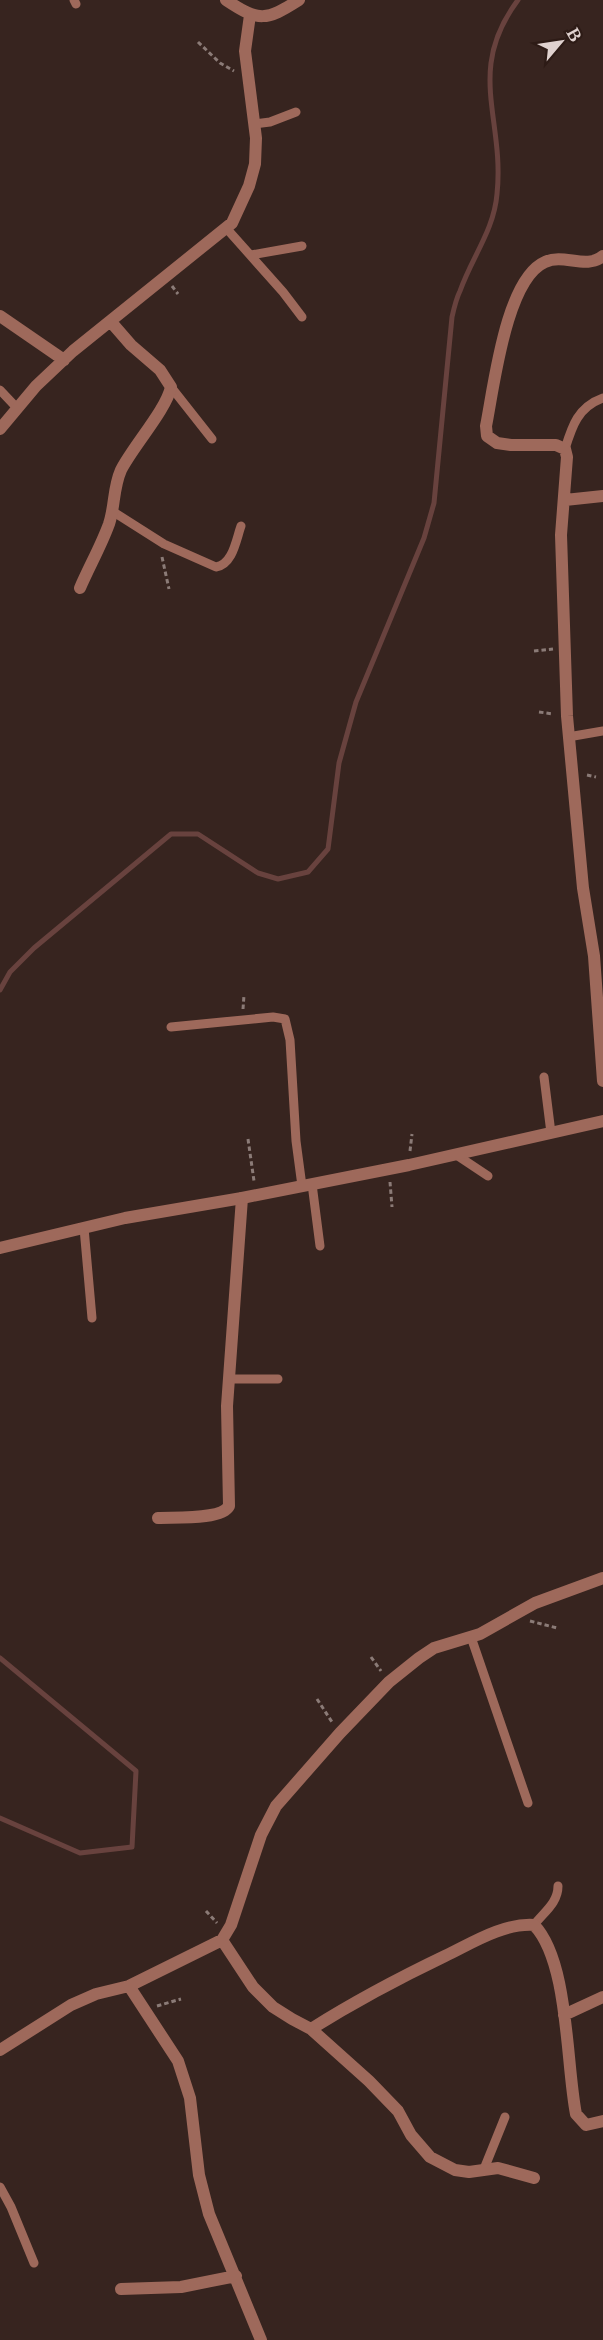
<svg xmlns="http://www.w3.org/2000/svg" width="603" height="2340" viewBox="0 0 603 2340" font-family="'Libre Baskerville',serif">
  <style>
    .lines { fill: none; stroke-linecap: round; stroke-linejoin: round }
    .stream { stroke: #68423e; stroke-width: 5 }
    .path { stroke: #8b7b77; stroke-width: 3; stroke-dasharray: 4.5 3; stroke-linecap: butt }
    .service { stroke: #9e695b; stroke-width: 9 }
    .minor { stroke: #9e695b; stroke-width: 12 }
    .tertiary { stroke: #9e695b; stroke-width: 12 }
  </style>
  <rect width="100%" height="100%" fill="#37241f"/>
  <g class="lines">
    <path class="stream" d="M 0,990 L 10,972 L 34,948 L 171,834 L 198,834 L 258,873 L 278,879 L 308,872 L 328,849 L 339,763 L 356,702 L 424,538 L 434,503 L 452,317 C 454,308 456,299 460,291 C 472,257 494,230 497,194 C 505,118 465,71 518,0
      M 0,1658 L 136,1771 L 132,1847 L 80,1853 L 0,1818"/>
    <path class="path" d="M 198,42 L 220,63 L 234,71
      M 172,286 L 178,294
      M 162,557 L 169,589
      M 534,651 L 553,649
      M 539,712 L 553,714
      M 587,775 L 596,777
      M 243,1009 L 244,995
      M 248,1139 L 254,1181
      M 410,1151 L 412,1134
      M 390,1182 L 392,1207
      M 530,1621 L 557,1628
      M 371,1657 L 381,1671
      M 317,1699 L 332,1722
      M 206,1911 L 217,1923
      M 157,2006 L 181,1999"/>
    <path class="service" d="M 74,0 L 76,4
      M 254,124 L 270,122 L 296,112
      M 227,229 L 283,292 L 302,317
      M 251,255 L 302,246
      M 171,387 L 212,439
      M 0,390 L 17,408
      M 565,449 C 572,426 578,407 603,398
      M 112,511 L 164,544 L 216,567 C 233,564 236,540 241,526
      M 568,737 L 603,731
      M 171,1027 L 273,1017 L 285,1019 L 290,1040 L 296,1141 L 302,1186
      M 544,1077 L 551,1133
      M 455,1154 L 488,1176
      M 312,1184 L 320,1246
      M 84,1228 L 92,1318
      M 229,1379 L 278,1379
      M 471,1637 L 528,1803
      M 534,1925 C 544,1912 558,1903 558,1886
      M 484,2169 L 505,2117
      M 0,2187 L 11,2207 L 34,2263"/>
    <path class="minor" d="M 226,0 C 259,22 266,21 299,0
      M 603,256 C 586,270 564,253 545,262 C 506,279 494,386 486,426 L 487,436 L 497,443 L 511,445 L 556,445 L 565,449 L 567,457 L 561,535 L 567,716 L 583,888 L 594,956 L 603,1081
      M 0,316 L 64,360
      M 0,429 L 36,386 L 73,351 L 232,223 L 249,186 L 255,164 L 256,138 L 245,51 L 250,15
      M 565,500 L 603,496
      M 80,588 C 89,567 101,546 109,524 C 115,506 113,488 121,470 C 134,445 166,410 171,387 L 160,370 L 131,345 L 111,322
      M 158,1518 C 174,1517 222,1520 229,1506 L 227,1406 L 242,1198
      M 222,1940 L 253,1987 L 273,2007 L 292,2019 L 311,2029 L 369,2081 L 398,2111 L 411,2135 L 430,2157 L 455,2170 L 469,2172 L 498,2168 L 534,2178
      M 129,1986 L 178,2061 L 190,2098 L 199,2175 L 209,2214 L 261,2340
      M 564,2015 L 603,1997
      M 311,2029 C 354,2002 399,1978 445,1956 C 472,1943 503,1923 534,1925 C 569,1961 566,2064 576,2114 L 586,2125 L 603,2121
      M 0,2050 L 71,2005 L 96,1994 L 129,1986 L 222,1940 L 231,1925 L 261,1835 L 276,1806 L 340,1733 L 389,1682 L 419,1658 L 434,1648 L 480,1634 L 535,1603 L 603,1578
      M 121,2289 L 181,2287 L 236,2276"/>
    <path class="tertiary" d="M 0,1248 L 125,1218 L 242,1198 L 409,1165 L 603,1121"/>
  </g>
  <g transform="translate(561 42) rotate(61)" stroke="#2d1b16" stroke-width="4.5" paint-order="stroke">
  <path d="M0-4.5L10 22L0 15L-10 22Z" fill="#e0d2cf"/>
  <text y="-9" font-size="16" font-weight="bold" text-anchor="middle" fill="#e0d2cf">B</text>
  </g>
</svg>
